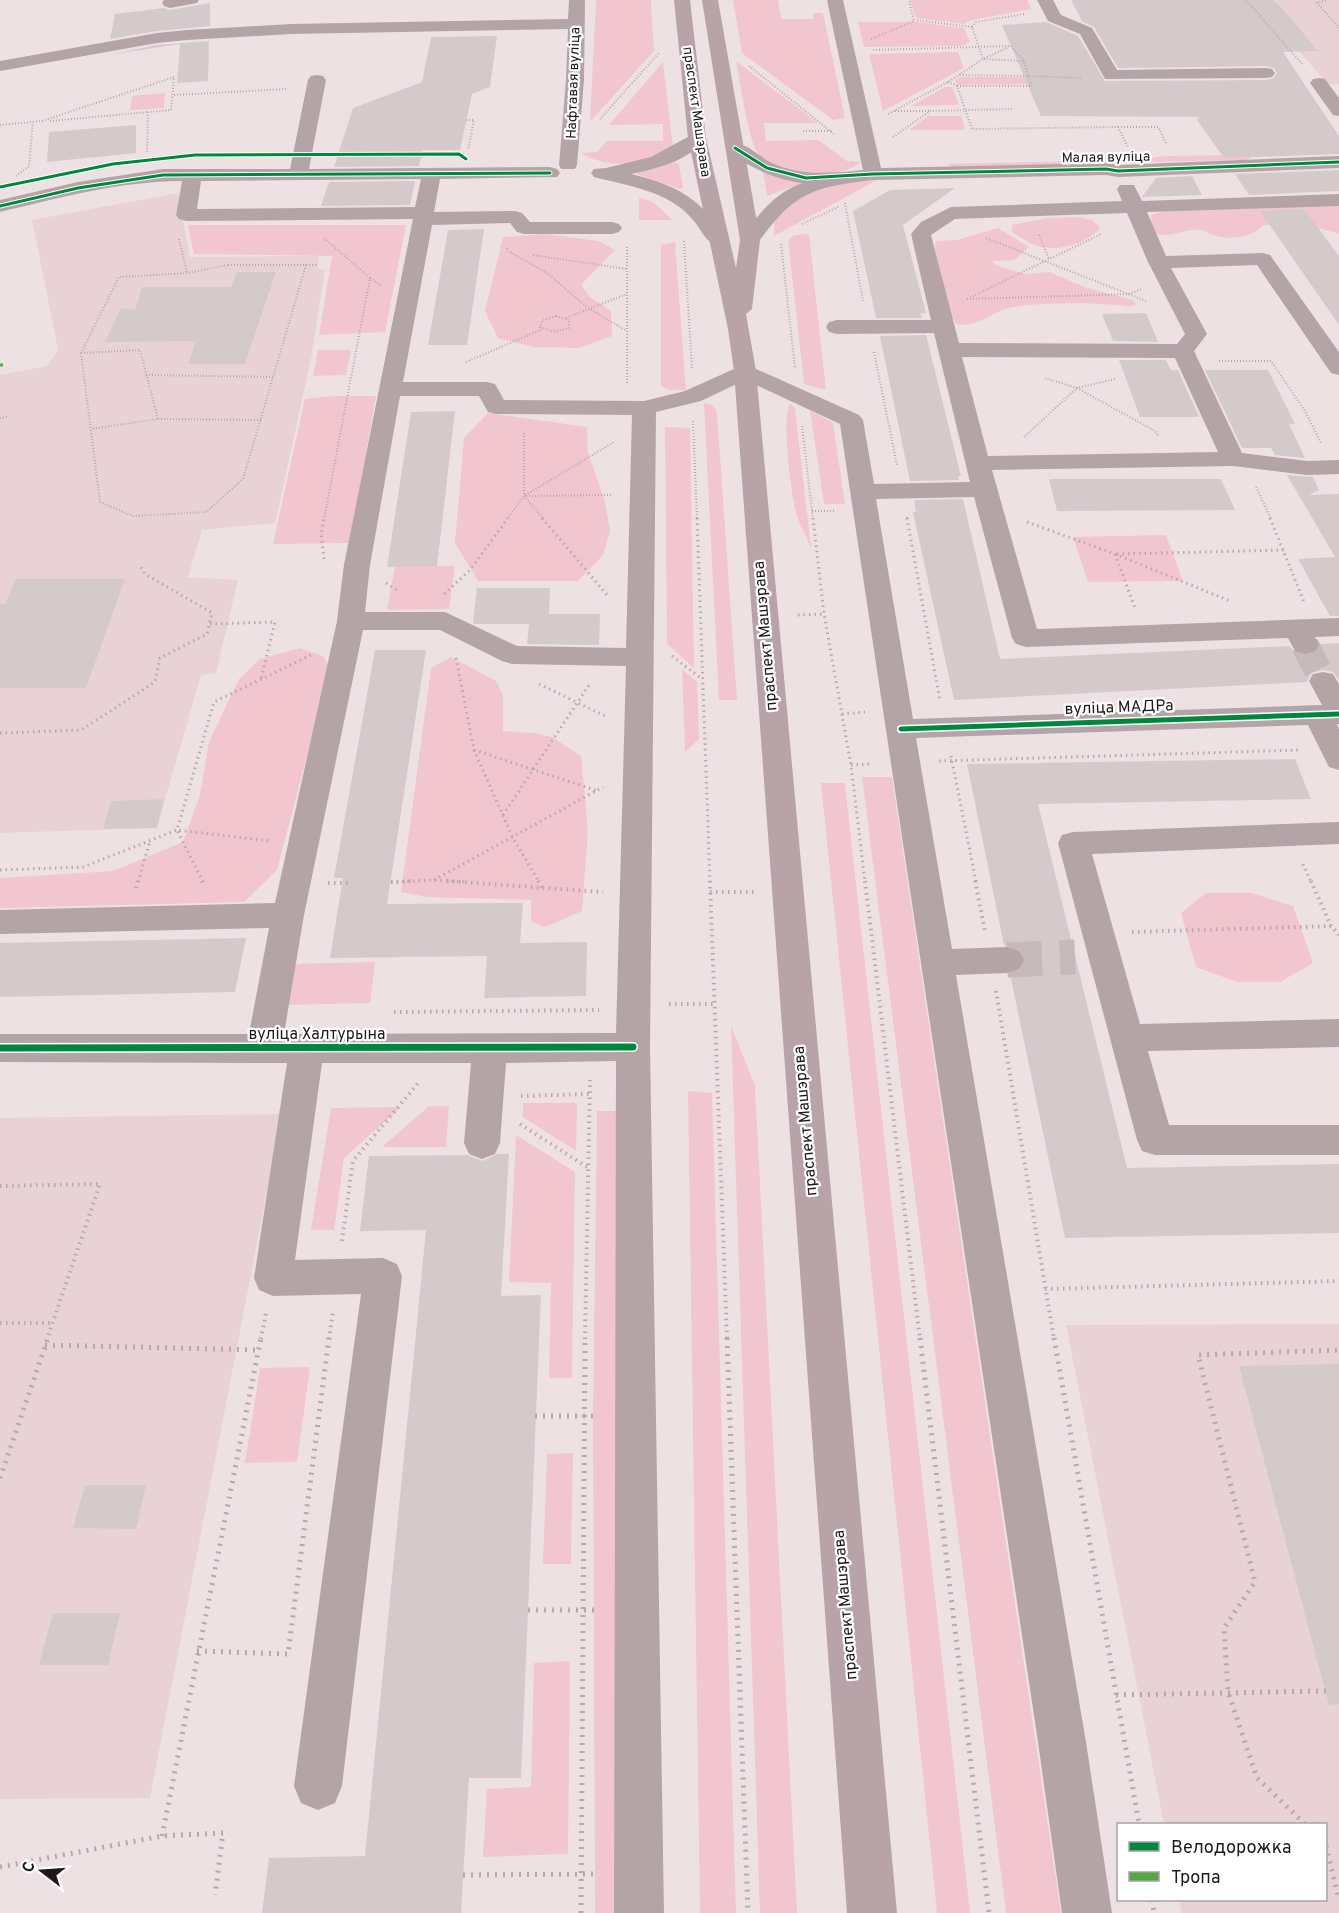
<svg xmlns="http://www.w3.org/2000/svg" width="1339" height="1913" viewBox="0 0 1339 1913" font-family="Overpass,sans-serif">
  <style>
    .built { fill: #e9d2d6 }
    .green { fill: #f2c6ce }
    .building { fill: #d4cacc }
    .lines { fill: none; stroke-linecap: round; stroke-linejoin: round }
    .minor-tunnel-far1 { stroke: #c5b9bb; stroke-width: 28; stroke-dasharray: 28 14; stroke-linecap: butt }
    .minor-tunnel { stroke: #c5b9bb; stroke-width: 35; stroke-dasharray: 35 18; stroke-linecap: butt }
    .path-far3 { stroke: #b7a8ab; stroke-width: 2; stroke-dasharray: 1 2; stroke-linecap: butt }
    .path-far2 { stroke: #b7a8ab; stroke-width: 3; stroke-dasharray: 1.5 4; stroke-linecap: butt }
    .path-far1 { stroke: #b7a8ab; stroke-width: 4; stroke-dasharray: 1.5 4.5; stroke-linecap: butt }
    .path { stroke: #b7a8ab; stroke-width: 5; stroke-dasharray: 2 6; stroke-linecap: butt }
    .minor { fill: #b5a4a7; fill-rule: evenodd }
    .major { fill: #b7a3a8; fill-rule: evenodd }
    .quiet { stroke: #52a942; stroke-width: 3; stroke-dasharray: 6 3; stroke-linecap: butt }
    .cycleway-far2-casing { stroke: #fff; stroke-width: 5 }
    .cycleway-far1-casing { stroke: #fff; stroke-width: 8 }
    .cycleway-casing { stroke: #fff; stroke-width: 10 }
    .cycleway-far2 { stroke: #00873e; stroke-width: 3 }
    .cycleway-far1 { stroke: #00873e; stroke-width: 5 }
    .cycleway { stroke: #00873e; stroke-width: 7 }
    .labels { text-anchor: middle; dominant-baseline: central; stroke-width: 4.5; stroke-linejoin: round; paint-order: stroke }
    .far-street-label { font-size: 14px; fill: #1f1819; stroke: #fff }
    .street-label { font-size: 16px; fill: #1f1819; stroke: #fff }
  </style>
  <rect width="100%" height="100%" fill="#eee1e4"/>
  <path class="built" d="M 1255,0 L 1339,0 L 1339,84 L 1328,85 Z
    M 178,193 L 190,257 L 319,256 L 318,269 L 325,269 L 311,359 L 275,523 L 202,530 L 188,577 L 238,580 L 216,673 L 201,675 L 157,828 L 0,833 L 0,375 L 47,366 L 58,350 L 32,220 Z
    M 282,1114 L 150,1798 L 0,1799 L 0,1118 Z
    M 1339,1324 L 1339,1913 L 1182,1913 L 1179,1900 L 1326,1900 L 1326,1824 L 1164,1824 L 1066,1325 Z"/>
  <path class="green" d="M 596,0 L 651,0 L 654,51 L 590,122 Z
    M 733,0 L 778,0 L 781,19 L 813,19 L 813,13 L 823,13 L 845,118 L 833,120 L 742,53 Z
    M 910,0 L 1027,0 L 1031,9 L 972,20 L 964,24 L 916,18 Z
    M 858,22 L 917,22 L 964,28 L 970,42 L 961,46 L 864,47 Z
    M 958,52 L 964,68 L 883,111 L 869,54 Z
    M 736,61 L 818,123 L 764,123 L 766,141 L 818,140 L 847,161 L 861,162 C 848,173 829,174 812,173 C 794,172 768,168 757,152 C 748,137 740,81 736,61 Z
    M 663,62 L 673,147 C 646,164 610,171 581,153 L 597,152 L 607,141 L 663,141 L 663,124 L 609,125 Z
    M 962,77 L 1026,77 L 1029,84 L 957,85 L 955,80 Z
    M 945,87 L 952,87 L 959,105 L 911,106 Z
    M 165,93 L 164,108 L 130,110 L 132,96 Z
    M 928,116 L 961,116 L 965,130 L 909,130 Z
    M 1255,155 L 1247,160 L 1149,162 L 1141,160 L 1164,156 Z
    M 1087,161 L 1080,165 L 950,167 L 949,164 Z
    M 675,162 L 679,164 L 683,188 L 680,189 L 634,173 Z
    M 763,171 L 803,183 L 767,196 Z
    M 877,180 L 774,236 L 774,221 L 803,195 L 843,183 Z
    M 639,198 C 653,199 663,210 672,220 L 639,220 Z
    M 1332,204 L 1339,206 L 1339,234 C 1314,225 1289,224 1263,225 C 1253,237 1236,239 1220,237 C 1212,235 1205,230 1197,230 C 1181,229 1167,240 1152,232 L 1151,215 L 1182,207 Z
    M 1077,217 L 1092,220 L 1100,228 C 1087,244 1058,252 1037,246 C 1028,243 1020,237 1012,232 L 1012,225 L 1046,218 Z
    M 188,225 L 406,225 L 385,332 L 319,335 L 332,256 L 194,254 Z
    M 998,228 L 1029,247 L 1014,260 L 990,261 L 1003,268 L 1026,274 L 1049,272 L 1087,288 L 1132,300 L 1136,304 L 1130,307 C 1104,302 1034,302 1009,308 C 989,313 977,328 957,324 C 943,307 932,263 936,241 L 957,240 Z
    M 545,234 L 599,241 L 615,250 L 581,285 L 590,297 L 611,311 L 612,336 L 579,348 L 534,347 L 498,338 L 485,311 L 503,237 Z
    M 809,234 L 826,390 L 804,384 L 788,240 L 794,235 Z
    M 675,242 L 686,390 L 670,390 L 661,386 L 661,245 Z
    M 318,350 L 351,350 L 346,375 L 313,376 Z
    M 334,396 L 376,396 L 350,543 L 273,544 L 305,399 Z
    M 704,403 L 713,405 L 717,413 L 737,700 L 719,700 Z
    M 790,404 L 795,408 L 811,548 C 806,535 798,522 795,509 C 791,492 781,415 790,404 Z
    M 810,410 L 833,423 L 845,504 L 824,504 Z
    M 488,413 L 587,427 L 588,453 L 605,501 L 610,531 L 603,555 L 578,581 L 478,581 L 455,543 L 464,438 Z
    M 665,427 L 690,428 L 694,668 L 667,644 Z
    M 1166,535 L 1183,581 L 1088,582 L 1073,537 Z
    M 395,566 L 455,566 L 449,609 L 387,610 Z
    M 300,648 L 323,656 L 330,668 L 277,870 L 244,902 L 0,908 L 0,878 L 113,871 L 183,842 L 200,795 L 209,742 L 239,679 L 260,659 Z
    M 451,657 L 496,681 L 503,695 L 503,731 L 533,733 L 552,737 L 581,756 L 588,831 L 582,911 L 545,927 L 531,921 L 531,900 L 428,897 L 401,892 L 431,668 Z
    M 682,669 L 697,682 L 699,739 L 685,752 Z
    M 862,777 L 892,777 L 1061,1913 L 1006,1913 Z
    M 821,783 L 845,783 L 970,1913 L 937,1913 Z
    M 1206,893 L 1251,893 L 1293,906 L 1313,963 L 1280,982 L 1237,982 L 1196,967 L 1181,913 Z
    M 375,962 L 370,1003 L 285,1005 L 293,964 Z
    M 731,1026 L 755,1086 L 797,1913 L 760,1913 Z
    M 688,1091 L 712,1093 L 736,1913 L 700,1913 Z
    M 523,1103 L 577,1103 L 576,1151 L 523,1117 Z
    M 429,1106 L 449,1106 L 446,1147 L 382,1147 Z
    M 401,1107 L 344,1158 L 334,1230 L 311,1230 L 331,1108 Z
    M 597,1111 L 620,1111 L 615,1913 L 595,1913 L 593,1417 Z
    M 516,1135 L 575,1172 L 572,1378 L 549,1378 L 551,1283 L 509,1282 Z
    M 310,1367 L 297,1462 L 245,1463 L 260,1368 Z
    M 573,1453 L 571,1564 L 543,1564 L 547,1454 Z
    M 570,1661 L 568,1854 L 483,1857 L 487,1789 L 531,1787 L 534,1663 Z"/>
  <path class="building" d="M 1071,0 L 1272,0 L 1280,6 L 1318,51 L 1283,52 L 1339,136 L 1339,154 L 1224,158 L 1197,120 L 1199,117 L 1041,116 L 1002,25 L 1046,22 L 1078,36 L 1105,81 L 1266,80 L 1274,78 L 1277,73 L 1274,68 L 1266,66 L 1118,68 L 1094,27 L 1082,21 Z
    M 210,3 L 210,26 L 157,31 L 110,39 L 115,14 L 164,8 L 170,10 Z
    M 497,36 L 490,87 L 472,94 L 460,150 L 423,150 L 419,166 L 334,167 L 353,108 L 422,82 L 431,37 Z
    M 209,41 L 208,81 L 177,83 L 180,44 L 108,55 L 157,45 Z
    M 136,125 L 136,153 L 47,162 L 49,132 Z
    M 1339,170 L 1339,191 L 1292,193 L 1249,195 L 1235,174 Z
    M 1192,176 L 1202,195 L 1142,197 L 1156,178 Z
    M 415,181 L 410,205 L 321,206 L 329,182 Z
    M 955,188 L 903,225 L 926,313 L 920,313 L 922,318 L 876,318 L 853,211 L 890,190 Z
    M 1304,209 L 1339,256 L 1339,325 L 1260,211 Z
    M 484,229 L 467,345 L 428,345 L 448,230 Z
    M 237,272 L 276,272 L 245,364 L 188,364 L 196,341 L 105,342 L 121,308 L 135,310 L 142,287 L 231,287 Z
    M 1146,313 L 1158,342 L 1113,341 L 1102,314 Z
    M 926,335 L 961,476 L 958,476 L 959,480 L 910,481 L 880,336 Z
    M 1119,360 L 1166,360 L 1171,370 L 1178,370 L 1199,417 L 1140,417 Z
    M 1205,370 L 1268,370 L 1295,424 L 1289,424 L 1305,458 L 1275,455 L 1271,448 L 1242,448 Z
    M 455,411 L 437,566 L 387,567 L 411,412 Z
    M 1287,475 L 1313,477 L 1319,490 L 1309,495 L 1339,494 L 1339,616 L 1330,616 L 1298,559 L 1335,557 Z
    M 1049,479 L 1221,479 L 1235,510 L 1057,511 Z
    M 963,499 L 1000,659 L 1290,646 L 1294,653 L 1306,656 L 1317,652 L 1321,644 L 1339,643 L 1339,680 L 1333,672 L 1323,670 L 1311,673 L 1307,682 L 954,700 L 913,512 L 916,512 L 914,500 Z
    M 16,579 L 125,579 L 86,688 L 0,688 L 0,604 L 5,604 Z
    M 477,588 L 550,588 L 549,614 L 600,614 L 599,645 L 527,644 L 529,624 L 476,624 L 473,623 Z
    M 375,650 L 426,650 L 387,904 L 523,903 L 520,943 L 587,942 L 586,996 L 484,998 L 487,956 L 330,958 L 343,878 L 334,878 Z
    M 1295,759 L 1311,799 L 1038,804 L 1127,1168 L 1339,1164 L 1339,1233 L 1065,1238 L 1010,974 L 1021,970 L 1026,959 L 1020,949 L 1004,945 L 967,764 Z
    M 164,799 L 157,828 L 103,829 L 111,801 Z
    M 246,938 L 235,992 L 0,997 L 0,943 Z
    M 497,1154 L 509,1154 L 501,1296 L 541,1295 L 521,1778 L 469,1778 L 461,1913 L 262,1913 L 269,1858 L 365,1856 L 426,1230 L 360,1231 L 369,1156 L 467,1155 L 483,1161 Z
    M 1339,1364 L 1339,1704 L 1329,1705 L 1239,1366 Z
    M 85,1485 L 146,1485 L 136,1529 L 73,1528 Z
    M 53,1613 L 120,1613 L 108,1665 L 39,1665 Z"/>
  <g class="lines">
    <path class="minor-tunnel-far1" d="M 1305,645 L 1323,681"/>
    <path class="minor-tunnel" d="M 1007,960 L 1075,957"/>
    <path class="path-far3" d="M 1246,0 L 1303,65
      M 1326,0 L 1317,3 L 1339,28
      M 972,27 L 976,22 L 1024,14
      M 871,39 L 914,21 L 909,0
      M 1011,46 L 1024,61 L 1028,76 L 1082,78
      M 1007,48 L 983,59 L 1024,61
      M 873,50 L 1011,46
      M 749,66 L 834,134
      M 948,82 L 957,86 L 972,129 L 1118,127 L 1128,147
      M 957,86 L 1032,86 L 1028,76 L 960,75
      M 174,95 L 287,89
      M 895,111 L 930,111
      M 888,114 L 948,82 L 983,59 L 972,27 L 915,20
      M 600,119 L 659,53
      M 466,120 L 474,120 L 468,150
      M 42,121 L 174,77 L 171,110 L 148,112 L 147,152
      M 50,121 L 148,112
      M 0,125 L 42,121
      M 1118,127 L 1158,127 L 1167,145
      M 803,131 L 832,131
      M 893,137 L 930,111 L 1013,109
      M 16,176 L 29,166 L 33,122
      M 845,203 L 863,301
      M 802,224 L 838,207
      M 1039,235 L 1049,259
      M 324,238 L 370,278 L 324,519
      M 986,238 L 1146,301
      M 179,239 L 187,273
      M 684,241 L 692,368
      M 781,244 L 795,368
      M 627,247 L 627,383
      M 507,248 L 508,251 L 547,273 L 588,308 L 625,330
      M 533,255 L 627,269
      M 228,265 L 306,265 L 243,479 L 206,512 L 133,516 L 100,502 L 81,353 L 119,277 L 187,273 Z
      M 306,265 L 318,265
      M 370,278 L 382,286
      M 967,299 L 1101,234
      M 970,299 L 1129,294 L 1141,289
      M 556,316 L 569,320 L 569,328 L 554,332 L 540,327 L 543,320 Z
      M 566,318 L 627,294
      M 874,352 L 897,465
      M 81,353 L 140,350 L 158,419 L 91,429
      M 1219,361 L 1271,361 L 1305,411 L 1321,443
      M 466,362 L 543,329
      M 146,375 L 273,377
      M 1115,379 L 1077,388 L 1155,431 L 1158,435
      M 0,418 L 9,416
      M 158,419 L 261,420
      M 693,421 L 697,519
      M 802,426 L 813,519
      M 524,433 L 524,496 L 544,519
      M 1024,437 L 1077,388 L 1045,378
      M 1256,487 L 1271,519
      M 526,496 L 612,495
      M 812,511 L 836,511
      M 907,517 L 907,519
      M 507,519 L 524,496 L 614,442"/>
    <path class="path-far2" d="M 542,518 L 608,596
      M 697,518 L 710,882
      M 813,518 L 824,614 L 851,765 L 865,882
      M 907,518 L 940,701
      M 1270,518 L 1304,602
      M 1027,522 L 1115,554 L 1135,608
      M 1115,554 L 1230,601
      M 1117,554 L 1285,550
      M 324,559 L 321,535 L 324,518
      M 386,583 L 400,592
      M 444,594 L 470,570 L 508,518
      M 798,615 L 824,614
      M 210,624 L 275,622 L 261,679
      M 672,656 L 702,679
      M 456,658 L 474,750 L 513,838 L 539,882
      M 539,684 L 605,716
      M 842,714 L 865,712
      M 0,733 L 81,730 L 155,682 L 160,658 L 207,634 L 212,613 L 145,574 L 139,564
      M 474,750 L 598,791
      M 951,756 L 976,882
      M 939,761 L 1300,750
      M 851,765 L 871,764
      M 503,815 L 589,685
      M 1303,864 L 1311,882
      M 0,870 L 83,867 L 177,830 L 214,702 L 311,655
      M 434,880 L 603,787
      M 138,882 L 150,841
      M 203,882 L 177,830 L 270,841
      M 391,882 L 433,880 L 468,882"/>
    <path class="path-far1" d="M 202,881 L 205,886
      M 447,881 L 603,892
      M 538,881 L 542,888
      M 710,881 L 727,1339
      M 865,881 L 920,1339
      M 975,881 L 985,931
      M 1311,881 L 1331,926 L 1339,935
      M 391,882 L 413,881
      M 328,883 L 351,883
      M 136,888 L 138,881
      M 710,892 L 754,892
      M 1132,932 L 1331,926
      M 996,991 L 1054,1339
      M 669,1004 L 714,1004
      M 394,1012 L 599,1010
      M 521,1096 L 589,1094
      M 520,1124 L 587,1167
      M 0,1186 L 100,1184 L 47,1339
      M 342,1241 L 353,1161 L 419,1082
      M 1045,1289 L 1339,1281
      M 0,1323 L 53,1323
      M 261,1339 L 266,1313
      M 329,1339 L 333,1311
      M 585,1339 L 590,1080"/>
    <path class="path" d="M 727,1338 L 748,1913
      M 920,1338 L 989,1913
      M 1054,1338 L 1139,1824
      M 45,1345 L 258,1350
      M 535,1416 L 598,1416
      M 0,1478 L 48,1338
      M 528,1610 L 596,1610
      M 197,1651 L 288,1654 L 329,1338
      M 1116,1695 L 1326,1691
      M 1305,1824 L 1257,1778 L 1228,1692 L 1224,1628 L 1255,1582 L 1198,1355 L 1339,1350
      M 162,1836 L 261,1338
      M 1326,1846 L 1339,1900
      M 0,1867 L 162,1836 L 223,1833 L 215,1895
      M 463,1875 L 596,1874
      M 1152,1900 L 1154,1913
      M 581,1913 L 585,1338"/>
    <path class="minor" d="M 164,0 L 199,0 L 197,3 L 170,8 L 164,6 L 162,3 Z
      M 569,0 L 585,0 L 584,80 L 577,165 L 575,169 L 561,169 L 559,165 L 566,80 L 568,29 L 291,34 L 187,40 L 157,43 L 0,71 L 0,61 L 157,33 L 187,30 L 291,24 L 568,19 Z
      M 827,0 L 843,0 L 881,168 L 1106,163 L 1118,165 L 1339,156 L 1339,168 L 1118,177 L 1106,175 L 873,180 C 812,187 794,193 757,244 L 743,244 L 740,240 C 757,216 773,194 802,183 C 773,179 752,168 728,152 L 726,148 L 728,144 C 744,140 757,155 770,162 C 799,177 832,173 863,170 Z
      M 1037,0 L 1053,0 L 1061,15 L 1092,28 L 1117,70 L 1266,68 L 1272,69 L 1275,73 L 1272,77 L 1266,78 L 1105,79 L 1080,34 L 1048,21 Z
      M 317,75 L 323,76 L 326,80 L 309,169 L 550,167 L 557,169 L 560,173 L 557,177 L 440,179 L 434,212 L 515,211 L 522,213 L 530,222 L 612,222 L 619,224 L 622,228 L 619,232 L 612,234 L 524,234 L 517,232 L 510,223 L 432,225 L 403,382 L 487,382 L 495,384 L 504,400 L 644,401 L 685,391 L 745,364 L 859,415 L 863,420 L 874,484 L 970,482 L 934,333 L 837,334 L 829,332 L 826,327 L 829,322 L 837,320 L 931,320 L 911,234 L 921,222 L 951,207 L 1122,201 L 1117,189 L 1120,185 L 1134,185 L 1142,201 L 1339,194 L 1339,206 L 1147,212 L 1166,256 L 1263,253 L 1270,255 L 1339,352 L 1339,375 L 1331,373 L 1257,265 L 1171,268 L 1207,334 L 1194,351 L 1242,453 L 1307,461 L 1339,460 L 1339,474 L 1307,475 L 1233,466 L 992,470 L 1037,629 L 1339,618 L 1339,636 L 1315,637 L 1319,645 L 1315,651 L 1305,654 L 1295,651 L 1288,638 L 1026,647 L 1016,644 L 1012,638 L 974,497 L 876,499 L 913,719 L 1322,705 L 1309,681 L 1313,674 L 1323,672 L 1333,674 L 1339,684 L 1339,724 L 1337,724 L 1339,729 L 1339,770 L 1329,767 L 1308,725 L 916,738 L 952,949 L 1007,947 L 1019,951 L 1024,960 L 1019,969 L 1007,973 L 956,975 L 1086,1742 L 1112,1913 L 1062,1913 L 1038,1742 L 840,424 L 745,380 L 701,401 L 656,412 L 650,1047 L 664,1913 L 614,1913 L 616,1061 L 506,1063 L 500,1143 L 495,1154 L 482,1159 L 469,1154 L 464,1143 L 471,1063 L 322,1063 L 295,1260 L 383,1258 L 397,1264 L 402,1276 L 342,1786 L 335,1803 L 318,1810 L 301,1803 L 294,1786 L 361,1294 L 273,1296 L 259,1290 L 254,1278 L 287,1063 L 0,1062 L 0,1034 L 249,1034 L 269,928 L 0,934 L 0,910 L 275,903 L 337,621 L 344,565 L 413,219 L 186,221 L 179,219 L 176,215 L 182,181 C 121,181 59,198 0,212 L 0,200 L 78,182 L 163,169 L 290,169 L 308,80 L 311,76 ZM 421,179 L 415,207 L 197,209 L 201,181 ZM 1127,213 L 1148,262 L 1185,334 L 1177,344 L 959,343 L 931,235 L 955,219 ZM 962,357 L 1175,358 L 1218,452 L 988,456 ZM 400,396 L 479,396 L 488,412 L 496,414 L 632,415 L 626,648 L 517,646 L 445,612 L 365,612 L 370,565 ZM 363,630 L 440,630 L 502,661 L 512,664 L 626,666 L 616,1033 L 284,1034 L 304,915 Z
      M 1319,78 L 1325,79 L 1339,98 L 1339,116 L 1333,115 L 1310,83 L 1313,79 Z
      M 697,132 L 703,134 L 706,138 C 691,160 656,169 631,174 C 680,186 699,198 727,239 L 724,243 C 707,248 704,233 694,221 C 670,191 629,186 594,177 L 591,173 L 594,169 L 606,168 L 651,157 Z
      M 1339,822 L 1339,844 L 1092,854 L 1140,1024 L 1339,1019 L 1339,1047 L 1148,1051 L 1169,1125 L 1339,1125 L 1339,1155 L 1155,1155 L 1142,1151 L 1137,1140 L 1058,843 L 1062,835 L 1073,832 Z"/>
    <path class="major" d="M 674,0 L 690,0 L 706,138 L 736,268 L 740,240 L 702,0 L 718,0 L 760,240 L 752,309 L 746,314 L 756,371 L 897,1913 L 847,1913 L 734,371 L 728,329 L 688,138 Z"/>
    <path class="quiet" d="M 0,365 L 3,365"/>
    <defs>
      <path id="cycleway-far2" d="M 735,148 L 767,168 L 806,178 L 873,174 L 1106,169 L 1118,171 L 1339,162
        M 0,187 L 113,164 L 195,155 L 459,154 L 466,159
        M 0,206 L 78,188 L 163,175 L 550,173"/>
      <path id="cycleway-far1" d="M 901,729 L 1339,714"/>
      <path id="cycleway" d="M 0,1048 L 633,1047"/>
    </defs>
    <use href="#cycleway-far2" class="cycleway-far2-casing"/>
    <use href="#cycleway-far1" class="cycleway-far1-casing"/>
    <use href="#cycleway" class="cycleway-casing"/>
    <use href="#cycleway-far2" class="cycleway-far2"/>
    <use href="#cycleway-far1" class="cycleway-far1"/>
    <use href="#cycleway" class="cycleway"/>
  </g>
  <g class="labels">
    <g class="far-street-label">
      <text transform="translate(574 83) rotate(-88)">Нафтавая вуліца</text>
      <text transform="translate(696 112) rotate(82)">праспект Машэрава</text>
      <text transform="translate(1106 158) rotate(-1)">Малая вуліца</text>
    </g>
    <g class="street-label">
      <text transform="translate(766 636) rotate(-95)">праспект Машэрава</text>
      <text transform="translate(1119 708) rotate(-2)">вуліца МАДРа</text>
      <text x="317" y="1035">вуліца Халтурына</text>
      <text transform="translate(806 1121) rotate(-95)">праспект Машэрава</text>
      <text transform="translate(846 1605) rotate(-95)">праспект Машэрава</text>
    </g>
  </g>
  <rect x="1117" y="1823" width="210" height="78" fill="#ffffff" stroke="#a5a3a3" stroke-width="1.5"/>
  <rect x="1129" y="1842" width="30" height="9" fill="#00873e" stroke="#a5a3a3" stroke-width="1.5"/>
  <text x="1171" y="1853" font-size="18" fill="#1f1819">Велодорожка</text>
  <rect x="1129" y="1872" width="30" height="9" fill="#52a942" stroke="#a5a3a3" stroke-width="1.5"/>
  <text x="1171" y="1883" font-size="18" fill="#1f1819">Тропа</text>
  <g transform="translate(42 1871) rotate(287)" stroke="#ffffff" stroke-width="4.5" paint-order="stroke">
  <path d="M0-4.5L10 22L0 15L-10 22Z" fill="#1f1819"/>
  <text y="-9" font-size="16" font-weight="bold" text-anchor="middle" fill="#1f1819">С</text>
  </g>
</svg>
